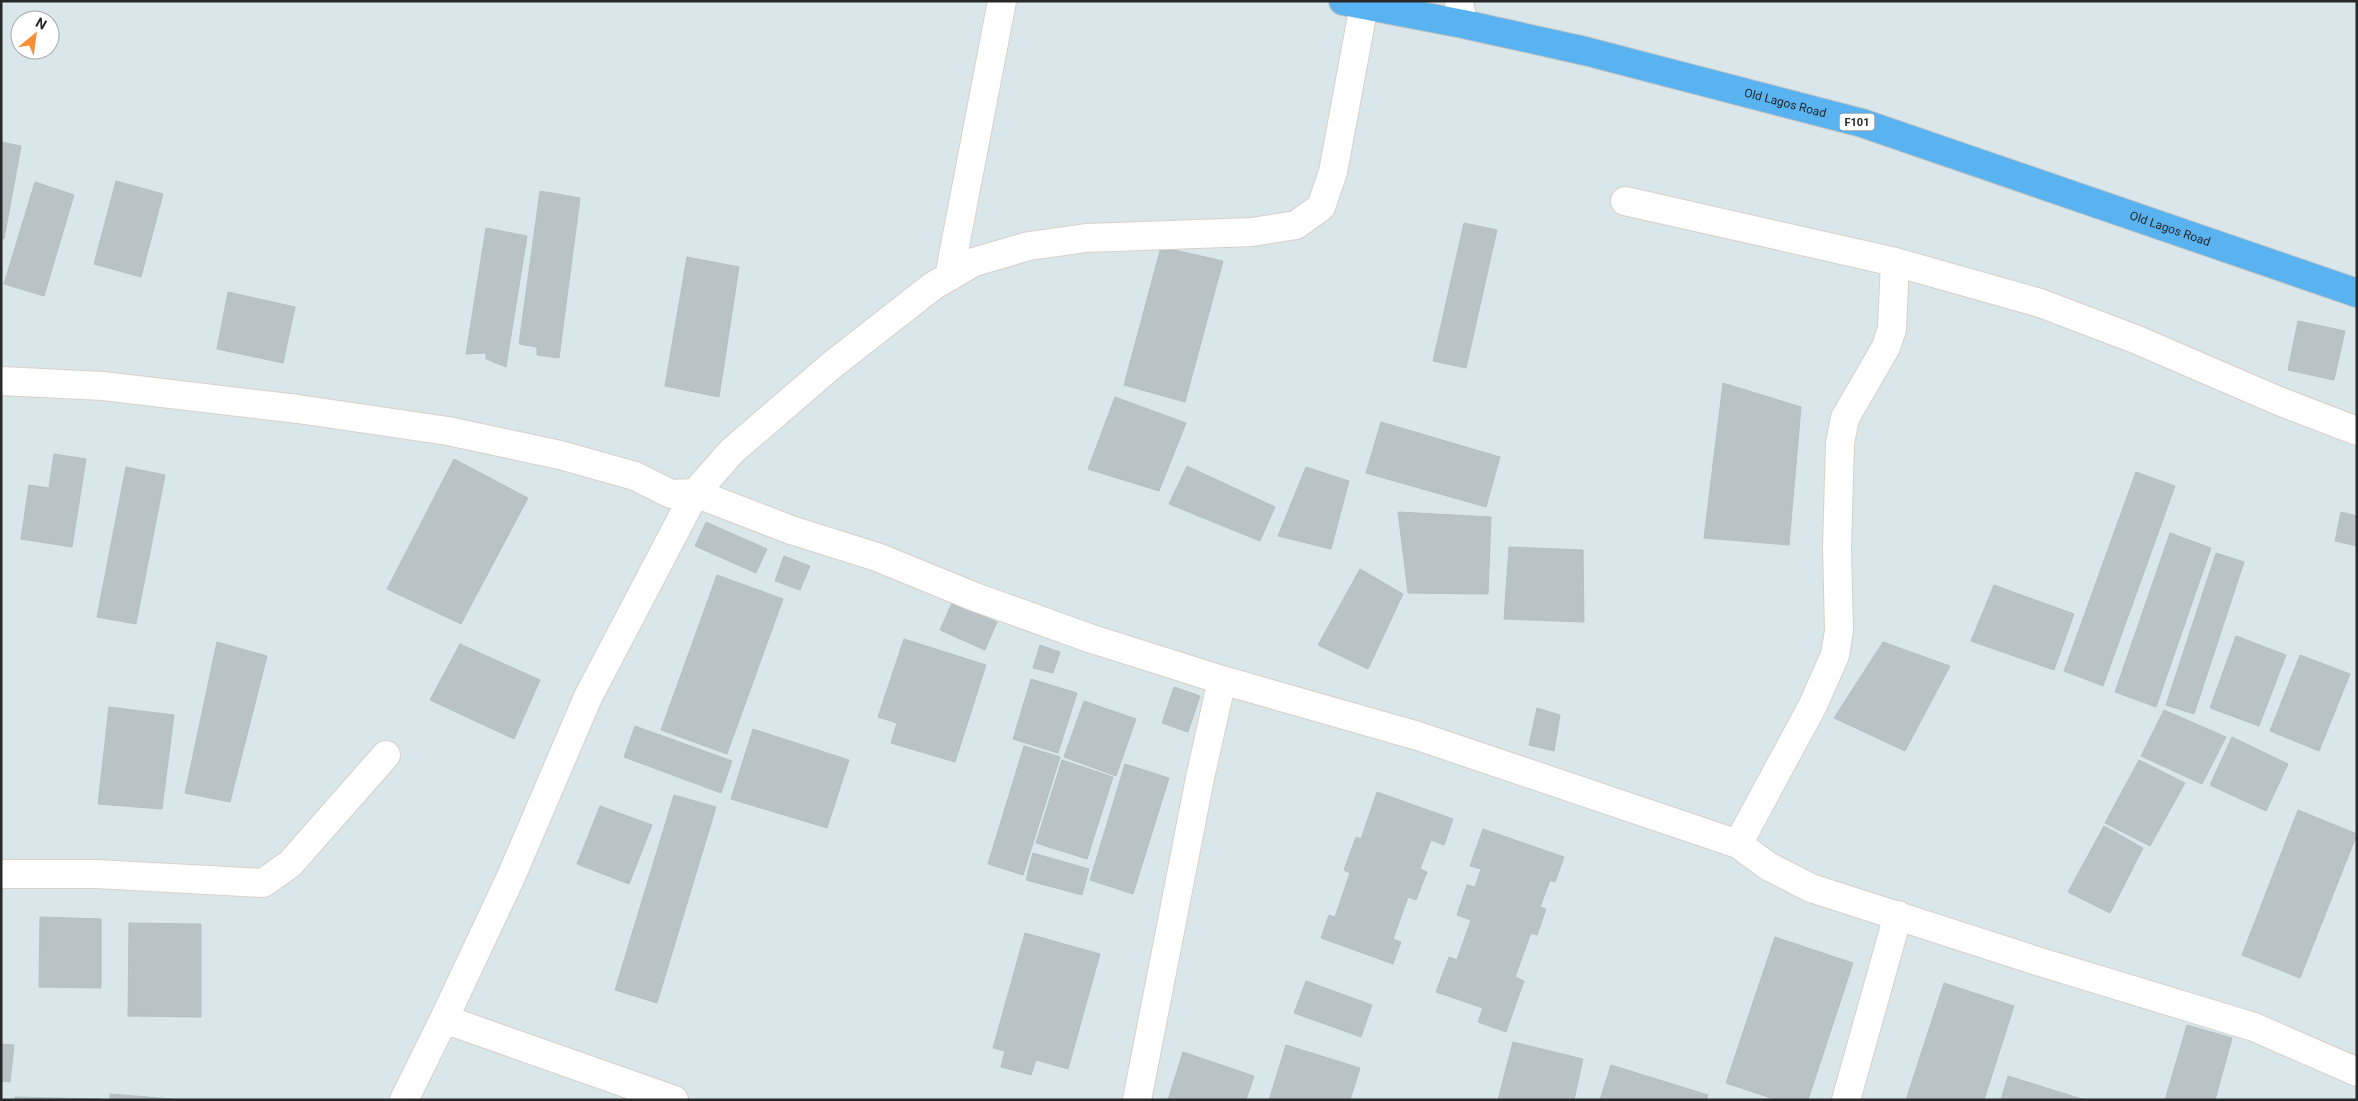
<svg xmlns="http://www.w3.org/2000/svg" width="2358" height="1101" viewBox="0 0 2358 1101" font-family="Roboto,sans-serif">
  <style>
    .building { fill: #b9c2c5; stroke: #b3c0c5 }
    .lines { fill: none; stroke-linecap: round; stroke-linejoin: round }
    .minor-casing { stroke: #dacfc7; stroke-width: 30 }
    .primary-casing { stroke: #c3c3c3; stroke-width: 30 }
    .minor { stroke: #fff; stroke-width: 28 }
    .primary { stroke: #58b3f0; stroke-width: 28 }
    .labels { text-anchor: middle; dominant-baseline: central; stroke-width: 4; stroke-linejoin: round; paint-order: stroke }
    .shield { fill: #fff; stroke: #686868; stroke-width: 1 }
    .shield-label { font-size: 11px; font-weight: bold; fill: #282828 }
    .street-label { font-size: 12px; fill: #282828; stroke: #fff }
  </style>
  <rect width="100%" height="100%" fill="#d9e7ea"/>
  <path class="building" d="M 1,142 L 21,146 L 4,239 L 1,239 Z
    M 116,181 L 163,194 L 141,277 L 94,264 Z
    M 35,182 L 74,195 L 44,296 L 4,284 Z
    M 540,191 L 580,198 L 559,358 L 537,355 L 537,347 L 519,344 Z
    M 1464,223 L 1497,230 L 1466,368 L 1433,361 Z
    M 486,228 L 527,236 L 506,367 L 486,359 L 486,353 L 466,354 Z
    M 1161,247 L 1223,261 L 1185,402 L 1124,385 Z
    M 687,257 L 739,267 L 719,397 L 665,386 Z
    M 228,292 L 295,307 L 283,363 L 217,349 Z
    M 2298,321 L 2345,331 L 2334,380 L 2288,370 Z
    M 1723,383 L 1801,407 L 1789,545 L 1704,538 Z
    M 1115,397 L 1186,423 L 1159,491 L 1088,469 Z
    M 1381,422 L 1500,457 L 1486,507 L 1366,473 Z
    M 54,454 L 86,459 L 72,547 L 21,539 L 29,485 L 49,488 Z
    M 454,459 L 528,498 L 461,624 L 387,589 Z
    M 1187,466 L 1275,507 L 1260,541 L 1169,504 Z
    M 126,467 L 165,475 L 136,624 L 97,617 Z
    M 1306,467 L 1349,481 L 1331,549 L 1278,536 Z
    M 2136,472 L 2175,486 L 2103,686 L 2064,671 Z
    M 1398,512 L 1491,517 L 1488,594 L 1408,593 Z
    M 2341,512 L 2357,516 L 2357,546 L 2335,541 Z
    M 706,522 L 767,549 L 756,573 L 695,546 Z
    M 2170,533 L 2211,548 L 2156,707 L 2115,692 Z
    M 1509,547 L 1583,550 L 1584,622 L 1504,619 Z
    M 2216,553 L 2244,562 L 2194,714 L 2166,705 Z
    M 784,556 L 810,566 L 800,590 L 775,581 Z
    M 1360,569 L 1403,594 L 1368,669 L 1318,645 Z
    M 717,575 L 783,599 L 727,754 L 661,730 Z
    M 1994,585 L 2074,614 L 2054,670 L 1971,641 Z
    M 952,603 L 997,622 L 985,650 L 940,630 Z
    M 2236,636 L 2286,655 L 2259,726 L 2210,708 Z
    M 904,639 L 986,665 L 955,762 L 891,743 L 897,723 L 878,717 Z
    M 217,642 L 267,656 L 230,802 L 185,793 Z
    M 1883,642 L 1950,666 L 1905,751 L 1834,718 Z
    M 460,644 L 540,680 L 514,739 L 430,700 Z
    M 1040,645 L 1060,652 L 1053,673 L 1033,668 Z
    M 2300,655 L 2350,674 L 2319,751 L 2270,731 Z
    M 1031,679 L 1077,693 L 1058,753 L 1013,739 Z
    M 1174,687 L 1200,696 L 1188,732 L 1162,723 Z
    M 1084,701 L 1136,719 L 1116,776 L 1064,757 Z
    M 109,707 L 174,715 L 162,809 L 98,804 Z
    M 1537,708 L 1560,715 L 1554,751 L 1529,745 Z
    M 2164,710 L 2226,737 L 2202,784 L 2141,756 Z
    M 635,726 L 732,761 L 721,793 L 624,757 Z
    M 753,729 L 849,760 L 827,828 L 731,799 Z
    M 2232,737 L 2288,764 L 2266,811 L 2210,785 Z
    M 1024,746 L 1060,757 L 1023,875 L 988,864 Z
    M 1062,760 L 1113,777 L 1087,859 L 1036,843 Z
    M 2139,760 L 2185,783 L 2150,846 L 2105,823 Z
    M 1125,764 L 1169,778 L 1133,894 L 1090,880 Z
    M 1377,792 L 1453,819 L 1444,845 L 1431,840 L 1420,869 L 1427,872 L 1416,900 L 1408,897 L 1393,939 L 1401,942 L 1393,964 L 1321,938 L 1329,915 L 1335,917 L 1350,873 L 1344,870 L 1356,837 L 1361,839 Z
    M 674,795 L 716,807 L 657,1003 L 615,990 Z
    M 600,806 L 652,825 L 629,884 L 577,864 Z
    M 2298,810 L 2357,834 L 2300,978 L 2242,955 Z
    M 2104,826 L 2143,848 L 2110,913 L 2068,892 Z
    M 1483,829 L 1564,857 L 1555,882 L 1550,880 L 1540,907 L 1546,909 L 1537,935 L 1531,933 L 1515,977 L 1524,981 L 1506,1032 L 1478,1022 L 1483,1008 L 1436,992 L 1449,957 L 1457,960 L 1471,920 L 1457,915 L 1467,885 L 1475,887 L 1481,869 L 1470,866 Z
    M 1033,853 L 1089,869 L 1082,895 L 1026,880 Z
    M 40,917 L 101,919 L 101,988 L 39,987 Z
    M 129,923 L 201,924 L 201,1017 L 128,1016 Z
    M 1025,933 L 1100,954 L 1068,1069 L 1036,1060 L 1031,1075 L 1001,1067 L 1005,1051 L 993,1048 Z
    M 1775,937 L 1853,963 L 1808,1100 L 1777,1100 L 1726,1083 Z
    M 1306,981 L 1372,1005 L 1361,1037 L 1294,1013 Z
    M 1944,983 L 2014,1006 L 1984,1100 L 1906,1100 Z
    M 2187,1025 L 2232,1038 L 2215,1100 L 2165,1100 Z
    M 1513,1042 L 1583,1059 L 1574,1100 L 1498,1100 Z
    M 1,1044 L 14,1045 L 10,1082 L 1,1081 Z
    M 1286,1045 L 1360,1068 L 1350,1100 L 1269,1100 Z
    M 1183,1052 L 1254,1076 L 1246,1100 L 1168,1100 Z
    M 1611,1065 L 1708,1095 L 1706,1100 L 1600,1100 Z
    M 2008,1076 L 2085,1100 L 2001,1100 Z
    M 110,1094 L 185,1100 L 110,1100 Z
    M 15,1097 L 102,1099 L 102,1100 L 15,1100 Z"/>
  <g class="lines">
    <defs>
      <path id="minor" d="M 1459,1 L 1463,24
        M 1625,201 L 1895,262 L 2040,303 L 2135,339 L 2279,401 L 2357,431
        M 949,277 L 1002,1
        M 1,381 L 103,386 L 298,409 L 448,431 L 560,455 L 635,476 L 671,494 L 695,493 L 791,530 L 877,557 L 975,597 L 1089,638 L 1222,680 L 1418,736 L 1738,844 L 1768,866 L 1811,888 L 2037,961 L 2254,1027 L 2357,1072
        M 1738,844 L 1813,705 L 1835,655 L 1839,631 L 1837,548 L 1840,443 L 1845,418 L 1886,347 L 1892,329 L 1895,262
        M 1,874 L 96,874 L 263,883 L 290,864 L 386,755
        M 444,1019 L 674,1100
        M 404,1100 L 444,1019 L 510,879 L 588,697 L 695,493 L 732,451 L 832,365 L 933,286 L 974,262 L 1029,246 L 1086,238 L 1252,232 L 1296,225 L 1321,207 L 1333,172 L 1364,5
        M 1137,1100 L 1200,778 L 1222,680
        M 1846,1100 L 1898,915"/>
      <g id="primary">
        <path id="s1" d="M 1343,1 L 1463,24 L 1585,51 L 1862,123 L 2357,293"/>
      </g>
    </defs>
    <use href="#minor" class="minor-casing"/>
    <use href="#primary" class="primary-casing"/>
    <use href="#minor" class="minor"/>
    <use href="#primary" class="primary"/>
  </g>
  <g class="labels">
    <rect class="shield" x="1839.5" y="113.5" width="35" height="17" rx="4"/>
    <g class="shield-label">
      <text x="1857" y="122">F101</text>
    </g>
    <g class="street-label">
      <text stroke="none"><textPath href="#s1" startOffset="454">Old Lagos Road</textPath></text>
      <text stroke="none"><textPath href="#s1" startOffset="859">Old Lagos Road</textPath></text>
    </g>
  </g>
  <rect width="2358" height="1101" fill="none" stroke="#282828" stroke-width="5"/>
  <g transform="translate(35 35) rotate(29)"><circle r="24" fill="#ffffff" stroke="#a9a9a9"/>
  <path d="M0-4L9 19L0 12L-9 19Z" fill="#fa8e36"/>
  <text y="-8" font-size="14" font-weight="bold" text-anchor="middle" fill="#282828">N</text>
  </g>
</svg>
